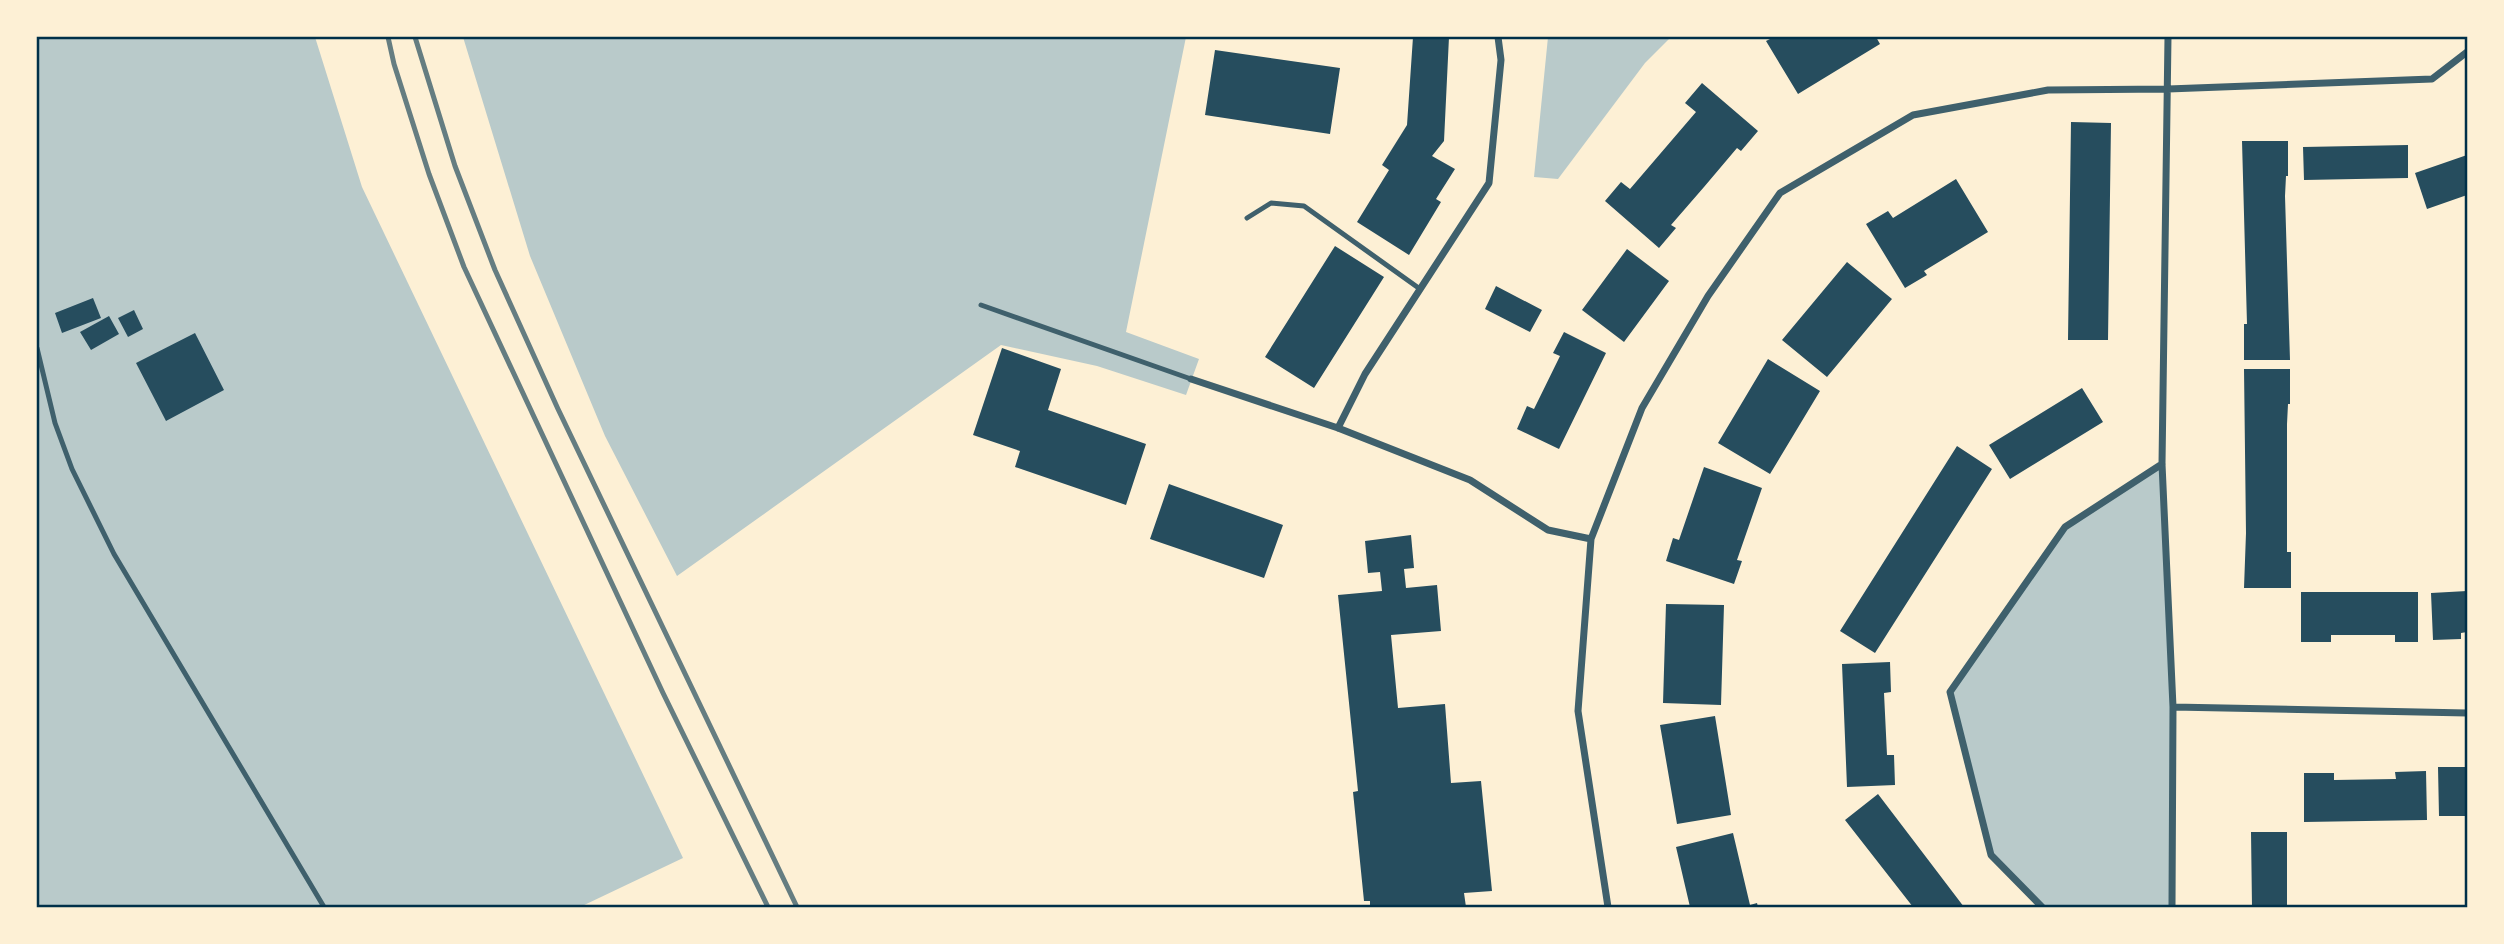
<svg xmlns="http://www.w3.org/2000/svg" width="2504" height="944" viewBox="0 0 2504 944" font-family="Inter,sans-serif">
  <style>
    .green { fill: #b9caca }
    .building { fill: #264d5e }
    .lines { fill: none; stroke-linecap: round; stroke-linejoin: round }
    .service { stroke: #3f606c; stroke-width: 5 }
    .minor { stroke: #3f606c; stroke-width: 7 }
    .rail { stroke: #657d81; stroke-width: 5 }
    .neatline { fill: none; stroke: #003049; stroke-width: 2.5 }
  </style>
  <rect width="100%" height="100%" fill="#fdf0d5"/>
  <path class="green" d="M 37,37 L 315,37 L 362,187 L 683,858 L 580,907 L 37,907 Z
    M 463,37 L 1186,37 L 1126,332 L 1199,359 L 1186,395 L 1097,366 L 1001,345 L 677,576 L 605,436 L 530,256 Z
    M 1548,37 L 1671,37 L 1645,63 L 1558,179 L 1534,177 Z
    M 2162,464 L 2173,707 L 2172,907 L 2042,907 L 1991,855 L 1950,692 L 2065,527 Z"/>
  <path class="building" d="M 1413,37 L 1449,37 L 1444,141 L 1432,156 L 1455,169 L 1436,199 L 1441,202 L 1409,255 L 1357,222 L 1389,170 L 1382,165 L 1407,125 Z
    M 1774,37 L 1876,37 L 1880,44 L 1798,94 L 1766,41 Z
    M 1215,50 L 1340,68 L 1330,134 L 1205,115 Z
    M 1702,83 L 1758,131 L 1741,151 L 1737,148 L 1704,187 L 1671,225 L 1676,228 L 1659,248 L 1605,201 L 1621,182 L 1630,189 L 1696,112 L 1685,103 Z
    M 2071,122 L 2111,123 L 2108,340 L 2068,340 Z
    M 2242,141 L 2288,141 L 2288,176 L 2286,176 L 2285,196 L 2290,360 L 2244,360 L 2244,324 L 2247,324 Z
    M 2408,145 L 2408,178 L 2304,180 L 2303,147 Z
    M 2467,155 L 2467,195 L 2427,209 L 2415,173 Z
    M 1956,179 L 1988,232 L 1924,271 L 1927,275 L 1905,288 L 1866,224 L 1888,211 L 1893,218 Z
    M 1335,246 L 1384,277 L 1314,388 L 1265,357 Z
    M 1627,249 L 1669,281 L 1624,342 L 1582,310 Z
    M 1847,262 L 1892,299 L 1827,377 L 1782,340 Z
    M 1496,286 L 1542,310 L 1530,332 L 1485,309 Z
    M 93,298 L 101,318 L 62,333 L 55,313 Z
    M 134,310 L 143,329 L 128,337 L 118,318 Z
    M 109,316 L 119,334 L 91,350 L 80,332 Z
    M 1564,332 L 1606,353 L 1559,449 L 1517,429 L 1527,406 L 1534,409 L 1560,356 L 1553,353 Z
    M 195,333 L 224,390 L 166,421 L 136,363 Z
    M 1002,348 L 1061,369 L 1048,410 L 1146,444 L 1126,505 L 1015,467 L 1020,451 L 973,435 Z
    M 1768,359 L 1820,391 L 1770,474 L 1718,443 Z
    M 2244,369 L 2290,369 L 2290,404 L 2288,404 L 2287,424 L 2287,552 L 2291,552 L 2291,588 L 2244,588 L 2246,533 Z
    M 2082,388 L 2103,422 L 2010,479 L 1989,445 Z
    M 1957,446 L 1992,469 L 1875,653 L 1840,631 Z
    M 1704,467 L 1762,488 L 1737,560 L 1742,561 L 1734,584 L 1666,561 L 1673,538 L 1679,540 Z
    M 1169,484 L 1283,525 L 1264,578 L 1150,539 Z
    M 1411,535 L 1414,568 L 1404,569 L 1406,588 L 1437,585 L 1441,631 L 1391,635 L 1398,708 L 1445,704 L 1451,783 L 1481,781 L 1492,891 L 1464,893 L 1466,907 L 1370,907 L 1370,901 L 1364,901 L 1353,792 L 1358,791 L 1338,595 L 1382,591 L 1380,572 L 1368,573 L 1365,541 Z
    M 2467,591 L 2467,632 L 2461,633 L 2461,639 L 2433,640 L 2431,593 Z
    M 2301,592 L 2418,592 L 2418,642 L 2395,642 L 2395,635 L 2331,635 L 2331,642 L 2301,642 Z
    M 1666,604 L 1724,605 L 1721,705 L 1663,703 Z
    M 1890,662 L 1891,692 L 1884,693 L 1887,755 L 1894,755 L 1895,785 L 1847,787 L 1842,664 Z
    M 1715,716 L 1731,815 L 1677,824 L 1660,725 Z
    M 2438,767 L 2467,767 L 2467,816 L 2439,816 Z
    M 2426,771 L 2427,820 L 2304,822 L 2304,773 L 2334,773 L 2334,780 L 2396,779 L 2395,772 Z
    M 1878,794 L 1910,836 L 1964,907 L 1913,907 L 1845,820 Z
    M 2251,832 L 2287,832 L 2287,907 L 2252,907 Z
    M 1733,833 L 1750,905 L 1757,903 L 1758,907 L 1690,907 L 1676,847 Z"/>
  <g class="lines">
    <path class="service" d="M 1247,218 L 1271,203 L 1304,206 L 1420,289
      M 981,305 L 1191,379
      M 37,348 L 55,423 L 72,469 L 114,554 L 324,907"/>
    <path class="minor" d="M 2168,37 L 2162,464 L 2173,707 L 2172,907
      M 1191,379 L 1338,428 L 1470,480 L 1548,530 L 1591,539
      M 1338,428 L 1365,374 L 1489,183 L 1501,60 L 1498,37
      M 2173,707 L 2467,713
      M 1608,907 L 1578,711 L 1591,539 L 1642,408 L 1708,296 L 1780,193 L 1913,115 L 2048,90 L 2168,89 L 2432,79 L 2467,52
      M 2042,907 L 1991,855 L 1950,692 L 2065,527 L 2162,464"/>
    <path class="rail" d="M 388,37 L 394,64 L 429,174 L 464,267 L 663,693 L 768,907
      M 415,37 L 455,166 L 495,270 L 558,409 L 797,907"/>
  </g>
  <rect width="2504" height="944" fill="none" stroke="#fdf0d5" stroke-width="77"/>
  <rect x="38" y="38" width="2428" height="868" class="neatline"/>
</svg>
